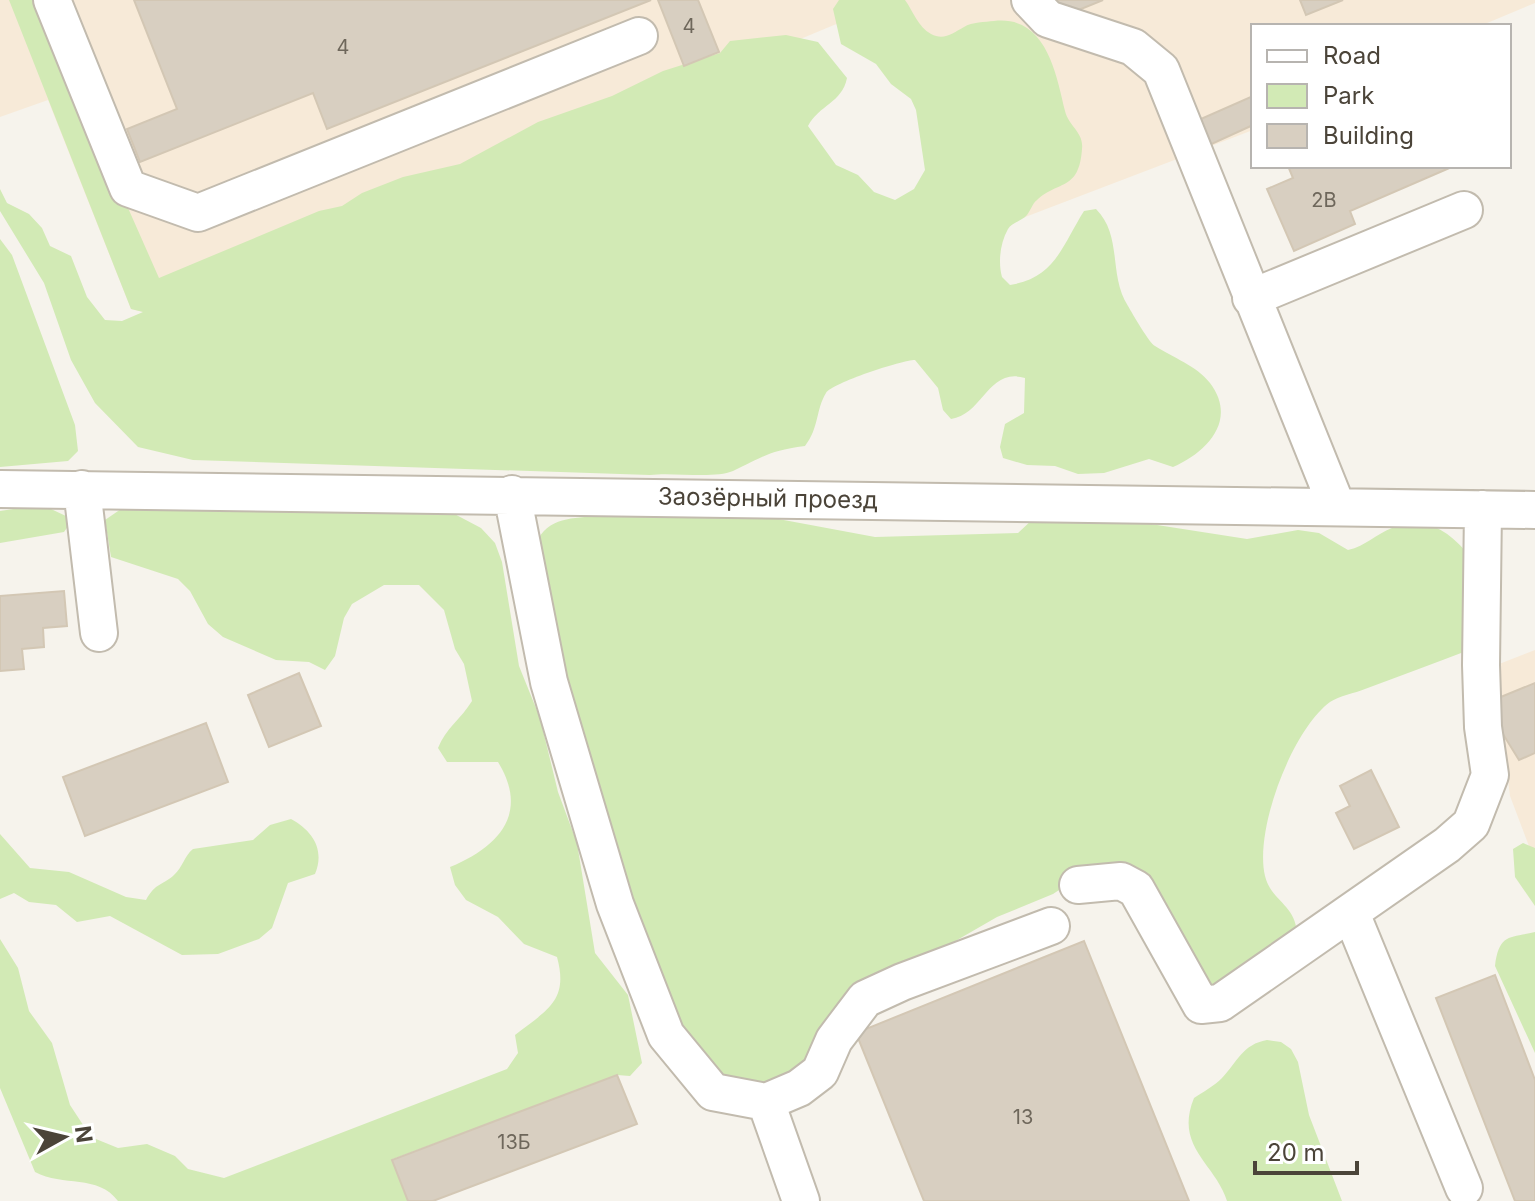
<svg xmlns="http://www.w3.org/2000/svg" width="1535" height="1201" viewBox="0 0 1535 1201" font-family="Inter,sans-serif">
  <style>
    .commercial { fill: #f7ead8 }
    .green { fill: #d2eab5 }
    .building { fill: #d8cfc1; stroke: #d3c7b4; stroke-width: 2 }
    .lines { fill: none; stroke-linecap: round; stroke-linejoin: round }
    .minor-casing { stroke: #c2bbae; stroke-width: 40 }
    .minor { stroke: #fff; stroke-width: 36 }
    .labels { text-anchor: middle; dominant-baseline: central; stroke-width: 6; stroke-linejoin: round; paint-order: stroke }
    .number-label { font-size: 20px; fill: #6e675b }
    .street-label { font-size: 24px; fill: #4b4439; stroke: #fff }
  </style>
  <rect width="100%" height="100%" fill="#f6f3ec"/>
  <path class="commercial" d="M 0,0 L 1535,0 L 1535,3 L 1480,26 L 1253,26 L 1253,130 L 978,235 L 882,5 L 144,312 L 131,309 L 48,100 L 0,117 Z
    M 1535,650 L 1535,862 L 1510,796 L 1494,666 Z"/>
  <path class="green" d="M 9,0 L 36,0 L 159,278 L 319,211 L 342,206 L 362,193 L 403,177 L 460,164 L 538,122 L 612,96 L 663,71 L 720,53 L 730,41 L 786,35 L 818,42 L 847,78 C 842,103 819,105 808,126 L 836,165 L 858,175 L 874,192 L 895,200 L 914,189 L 925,170 L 916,110 L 911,99 L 891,84 L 876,64 L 841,44 L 833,9 L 839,0 L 905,0 C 913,11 918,27 931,34 C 944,41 953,33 964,27 C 972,22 985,22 994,21 C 1046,15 1056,73 1065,111 C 1069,127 1084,132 1082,149 C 1079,191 1059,180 1037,200 C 1032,204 1031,210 1027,215 C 1022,221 1011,223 1008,229 C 1000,243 998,262 1002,277 L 1010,285 C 1055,278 1062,246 1084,211 L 1096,209 C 1123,236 1108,275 1128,306 C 1132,313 1150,344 1155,346 C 1172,357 1197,366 1210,383 C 1238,420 1207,452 1173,467 L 1149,459 L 1104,473 L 1078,474 L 1055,466 L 1027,465 L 1003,458 L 1000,447 L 1005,424 L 1024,413 L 1025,378 C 988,367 983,415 951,419 L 943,410 L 938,388 L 915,360 C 902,360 832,383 826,393 C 816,409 819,428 805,446 C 768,451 765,456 733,471 C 714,479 673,472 650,475 L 193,460 L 138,447 L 95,403 L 71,360 L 44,283 L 0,211 L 0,189 L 7,203 L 29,214 L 42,228 L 50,246 L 71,256 L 87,297 L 105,320 L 122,321 L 143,312 L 131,309 Z
    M 0,239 L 12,255 L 75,425 L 78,451 L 68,461 L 0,467 Z
    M 20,508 L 51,509 L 68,517 L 69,525 L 64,532 L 0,543 L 0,511 Z
    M 121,509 L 445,509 L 481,528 L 495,543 L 502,562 L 519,666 L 540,718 L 558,792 L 577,843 L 595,953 L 628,995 L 642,1063 L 630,1076 L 617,1075 L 393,1159 L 408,1201 L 118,1201 C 98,1174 63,1187 35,1172 L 0,1088 L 0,939 L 18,968 L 29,1011 L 52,1043 L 70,1105 L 91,1137 L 118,1148 L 147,1144 L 175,1156 L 188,1169 L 224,1178 L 507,1069 L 518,1053 L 515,1035 C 547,1010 569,1001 557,957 L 524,944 L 498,917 L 466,900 L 455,885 L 450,867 C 498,847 530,814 498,762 L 447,762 L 438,748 C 446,728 461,719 472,701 L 464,664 L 455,649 L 444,610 L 419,585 L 384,585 L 352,604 L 344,618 L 335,656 L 325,670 L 309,662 L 276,660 L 223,637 L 208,624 L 190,591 L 178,579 L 111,557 L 105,520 Z
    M 599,516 L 773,518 L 875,537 L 1018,533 L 1033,519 L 1125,520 L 1247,539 L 1298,530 L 1319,533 L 1348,550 C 1366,546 1376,534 1392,528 C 1425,515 1448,530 1468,554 L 1469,650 C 1435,663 1400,676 1365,689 C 1355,693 1339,696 1330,702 C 1292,730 1254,830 1265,876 C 1271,901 1295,904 1297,933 L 1213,988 L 1197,981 L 1180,945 L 1088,871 L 1053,894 L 997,917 L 945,947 L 906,960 L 887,972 L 800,1073 L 762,1085 L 733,1083 L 711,1066 L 665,1017 L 561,685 L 536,543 C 548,517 573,518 599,516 Z
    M 291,819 C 313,831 325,850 315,874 L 288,883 L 272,928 L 259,939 L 218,954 L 182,955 L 110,916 L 77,922 L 56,905 L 29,902 L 14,893 L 0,899 L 0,834 L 30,868 L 69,872 L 126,897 L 146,900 C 156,882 162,886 174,875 C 183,867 184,856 193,849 L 253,840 L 270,825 Z
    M 1523,843 L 1535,848 L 1535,906 L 1515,877 L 1513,849 Z
    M 1535,932 L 1535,1053 L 1495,966 C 1499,933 1510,938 1535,932 Z
    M 1267,1040 L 1281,1042 L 1291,1049 L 1298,1062 L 1309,1115 L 1342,1201 L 1227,1201 C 1215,1163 1174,1147 1194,1098 C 1203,1092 1214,1086 1222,1078 C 1237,1062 1243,1044 1267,1040 Z"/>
  <path class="building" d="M 134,0 L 651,0 L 327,129 L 313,93 L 140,162 L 127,129 L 177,109 Z
    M 658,0 L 698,0 L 719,52 L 684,66 Z
    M 1051,0 L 1103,0 L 1059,18 Z
    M 1300,0 L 1343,0 L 1306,15 Z
    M 1253,96 L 1253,125 L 1205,147 L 1194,122 Z
    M 1288,166 L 1454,166 L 1350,211 L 1355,224 L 1294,251 L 1267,189 L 1293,178 Z
    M 64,591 L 67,626 L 43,628 L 44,647 L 22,649 L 24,669 L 0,671 L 0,596 Z
    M 299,673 L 321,726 L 269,747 L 248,695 Z
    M 1535,683 L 1535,753 L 1519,760 L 1498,726 L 1496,699 Z
    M 206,723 L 228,782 L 85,836 L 63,777 Z
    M 1371,770 L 1399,827 L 1354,849 L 1336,813 L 1350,806 L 1340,786 Z
    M 1084,941 L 1189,1201 L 924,1201 L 856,1033 Z
    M 1495,975 L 1535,1080 L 1535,1201 L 1515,1201 L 1436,998 Z
    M 617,1075 L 637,1124 L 433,1201 L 408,1201 L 392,1160 Z"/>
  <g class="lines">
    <defs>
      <path id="minor" d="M 52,0 L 128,188 L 198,213 L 639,36
        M 1030,0 L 1048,19 L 1133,47 L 1161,70 L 1337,507
        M 1251,298 L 1464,210
        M 0,489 L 1535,510
        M 82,489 L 99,633
        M 512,494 L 549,682 L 615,904 L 666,1035 L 713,1092 L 766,1102 L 799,1088 L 820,1072 L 834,1040 L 865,999 L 902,982 L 1051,926
        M 1078,885 L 1121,881 L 1136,889 L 1201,1005 L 1220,1003 L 1447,845 L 1471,824 L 1490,775 L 1483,727 L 1481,665 L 1483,509
        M 1351,913 L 1464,1188
        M 766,1102 L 801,1201"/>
    </defs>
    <use href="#minor" class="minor-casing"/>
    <use href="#minor" class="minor"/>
  </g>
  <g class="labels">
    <g class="number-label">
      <text x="689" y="26">4</text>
      <text x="343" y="47">4</text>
      <text x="1324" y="200">2В</text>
      <text x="1023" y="1117">13</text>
      <text x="514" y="1142">13Б</text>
    </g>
    <g class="street-label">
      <text transform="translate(768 498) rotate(1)">Заозёрный проезд</text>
    </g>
  </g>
  <rect x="1251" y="24" width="260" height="144" fill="#ffffff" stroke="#b7b4b0" stroke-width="2"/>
  <rect x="1267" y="50" width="40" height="12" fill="#ffffff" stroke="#b7b4b0" stroke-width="2"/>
  <text x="1323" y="64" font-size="24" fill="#4b4439">Road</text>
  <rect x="1267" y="84" width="40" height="24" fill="#d2eab5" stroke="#b7b4b0" stroke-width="2"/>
  <text x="1323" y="104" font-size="24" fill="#4b4439">Park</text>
  <rect x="1267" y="124" width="40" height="24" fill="#d8cfc1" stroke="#b7b4b0" stroke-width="2"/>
  <text x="1323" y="144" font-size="24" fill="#4b4439">Building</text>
  <g transform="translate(64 1137) rotate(82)" stroke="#ffffff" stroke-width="6" paint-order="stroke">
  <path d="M0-6L14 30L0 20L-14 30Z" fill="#4b4439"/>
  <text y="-12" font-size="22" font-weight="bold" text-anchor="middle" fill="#4b4439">N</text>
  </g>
  <path d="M1255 1161v12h102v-12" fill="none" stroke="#4b4439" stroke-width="4"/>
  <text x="1267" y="1161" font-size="24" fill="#4b4439" stroke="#ffffff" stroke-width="6" paint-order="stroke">20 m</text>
</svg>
